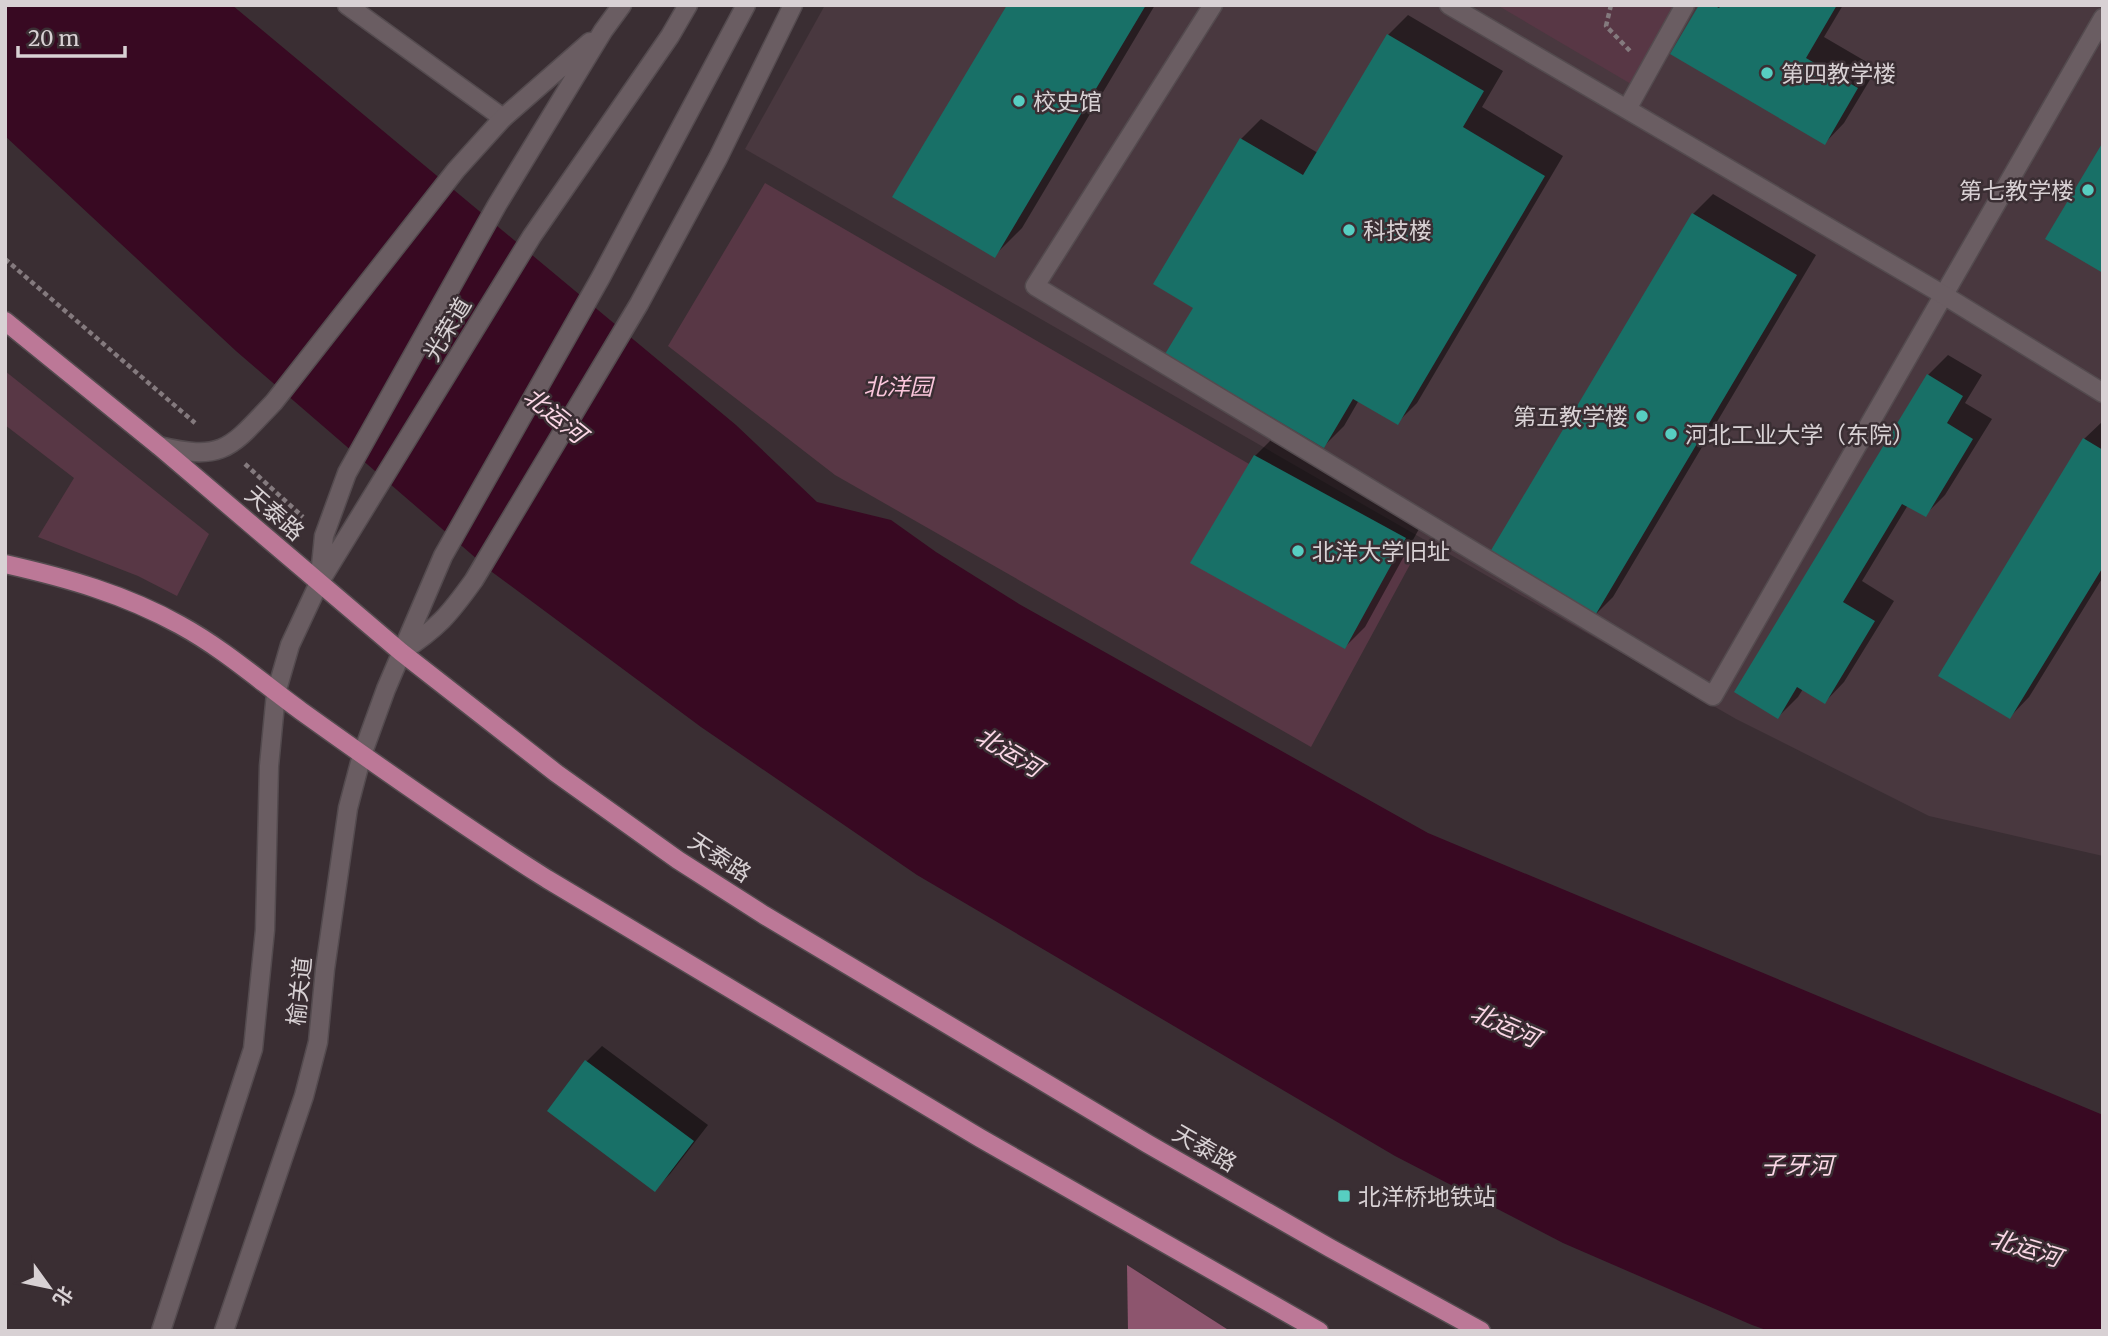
<svg xmlns="http://www.w3.org/2000/svg" width="2108" height="1336" viewBox="0 0 2108 1336" font-family="Merriweather,'Noto Sans SC',serif">
  <style>
    .built { fill: #49383f }
    .green { fill: #583745 }
    .forest { fill: #8d556e }
    .water { fill: #380922 }
    .shadow { fill: #0007 }
    .building { fill: #187067 }
    .lines { fill: none; stroke-linecap: round; stroke-linejoin: round }
    .lane-casing { stroke: #544b4f; stroke-width: 21 }
    .street-casing { stroke: #544b4f; stroke-width: 21 }
    .secondary-casing { stroke: #544b4f; stroke-width: 21 }
    .primary-casing { stroke: #544b4f; stroke-width: 21 }
    .path { stroke: #847a7e; stroke-width: 4.5; stroke-dasharray: 5 3.5; stroke-linecap: butt }
    .lane { stroke: #6a5d62; stroke-width: 18 }
    .street { stroke: #6a5d62; stroke-width: 18 }
    .secondary { stroke: #6a5d62; stroke-width: 18 }
    .primary { stroke: #bc7897; stroke-width: 18 }
    .poi-dot { fill: #57cec1; stroke: #3a2e33; stroke-width: 2.5 }
    .labels { text-anchor: middle; dominant-baseline: central; stroke-width: 5; stroke-linejoin: round; paint-order: stroke }
    .poi-label { font-size: 23px; fill: #d8d1d4; stroke: #3a2e33; text-anchor: start }
    .street-label { font-size: 23px; fill: #d8d1d4; stroke: #3a2e33 }
    .park-label { font-size: 23px; font-style: italic; fill: #fbc6dc; stroke: #3a2e33 }
    .water-label { font-size: 24px; font-style: italic; fill: #fbd7e6; stroke: #3a2e33 }
  </style>
  <rect width="100%" height="100%" fill="#3a2e33"/>
  <path class="built" d="M 825,5 L 2103,5 L 2103,856 L 1929,816 L 1736,719 L 745,149 Z"/>
  <path class="green" d="M 1497,5 L 1677,5 L 1631,84 Z
    M 765,183 L 1413,559 L 1311,747 L 835,475 L 668,346 Z
    M 5,371 L 209,534 L 177,596 L 138,576 L 38,537 L 74,478 L 5,425 Z"/>
  <path class="forest" d="M 1127,1265 L 1230,1331 L 1128,1331 Z"/>
  <path class="water" d="M 5,5 L 232,5 L 736,425 L 817,502 L 891,520 L 936,552 L 1019,604 L 1428,833 L 2103,1115 L 2103,1331 L 1769,1331 L 1752,1325 L 1563,1243 L 1395,1156 L 917,875 L 701,727 L 492,572 L 236,351 L 5,136 Z"/>
  <path class="shadow" d="M 1009,5 L 1155,5 L 1022,228 L 994,256 Z
    M 1701,5 L 1843,5 L 1824,37 L 1877,68 L 1844,123 L 1825,143 Z
    M 1408,15 L 1503,71 L 1482,107 L 1563,156 L 1417,403 L 1397,423 L 1359,400 L 1344,426 L 1324,446 L 1195,307 L 1241,139 L 1261,119 L 1318,153 L 1388,35 Z
    M 1713,194 L 1816,255 L 1613,597 L 1593,617 L 1693,214 Z
    M 1948,355 L 1982,375 L 1965,403 L 1992,419 L 1945,495 L 1925,515 L 1908,505 L 1862,581 L 1894,601 L 1844,682 L 1825,702 L 1803,689 L 1798,697 L 1778,717 L 1928,375 Z
    M 2103,421 L 2103,577 L 2029,697 L 2010,717 L 2084,439 Z
    M 1275,436 L 1425,518 L 1365,627 L 1345,647 L 1255,456 Z
    M 602,1046 L 708,1125 L 670,1174 L 655,1189 L 550,1110 L 587,1061 Z"/>
  <path class="building" d="M 1007,5 L 1146,5 L 995,258 L 892,197 Z
    M 1699,5 L 1713,5 L 1719,8 L 1721,5 L 1837,5 L 1806,58 L 1858,88 L 1825,145 L 1670,54 Z
    M 1387,34 L 1484,91 L 1463,127 L 1545,176 L 1398,425 L 1353,399 L 1324,448 L 1165,354 L 1193,308 L 1153,284 L 1240,138 L 1303,175 Z
    M 2103,142 L 2103,273 L 2045,239 Z
    M 1692,213 L 1797,275 L 1593,619 L 1487,557 Z
    M 1927,374 L 1963,396 L 1947,423 L 1973,439 L 1926,517 L 1902,504 L 1843,602 L 1875,621 L 1825,704 L 1797,687 L 1778,719 L 1734,692 Z
    M 2083,438 L 2103,450 L 2103,567 L 2010,719 L 1938,676 Z
    M 1254,455 L 1406,538 L 1345,649 L 1190,563 Z
    M 585,1060 L 694,1141 L 655,1192 L 547,1111 Z"/>
  <g class="lines">
    <defs>
      <path id="lane" d="M 1213,5 L 1035,286 L 1713,696 L 2103,18"/>
      <path id="street" d="M 347,5 L 503,118
        M 1449,5 L 1942,294 L 2103,393
        M 1627,109 L 1685,5"/>
      <path id="secondary" d="M 159,446 C 224,462 231,447 274,402 L 456,170 L 503,118 L 590,42
        M 320,576 L 324,536 L 347,473 L 497,205 L 603,31 L 622,5
        M 401,652 C 438,628 449,615 474,580 L 639,304 L 718,158 L 793,5
        M 161,1331 L 253,1049 L 265,930 L 269,766 L 276,693 L 290,645 L 319,583 L 532,236 L 670,36 L 688,5
        M 224,1331 L 304,1096 L 318,1042 L 325,969 L 348,808 L 362,755 L 386,689 L 443,556 L 601,277 L 746,5"/>
      <path id="primary" d="M 5,321 L 159,446 L 401,652 L 556,773 L 678,860 L 764,915 L 1148,1144 L 1330,1248 L 1481,1331
        M 5,564 C 67,578 124,594 180,625 C 224,649 261,682 301,711 C 382,769 463,826 547,879 L 980,1138 L 1319,1331"/>
    </defs>
    <use href="#lane" class="lane-casing"/>
    <use href="#street" class="street-casing"/>
    <use href="#secondary" class="secondary-casing"/>
    <use href="#primary" class="primary-casing"/>
    <path class="path" d="M 1611,5 L 1606,26 L 1631,52
      M 5,259 L 195,423
      M 245,464 L 303,517"/>
    <use href="#lane" class="lane"/>
    <use href="#street" class="street"/>
    <use href="#secondary" class="secondary"/>
    <use href="#primary" class="primary"/>
  </g>
  <g class="poi-dot">
    <circle cx="1767" cy="73" r="7"/>
    <circle cx="1019" cy="101" r="7"/>
    <circle cx="2088" cy="190" r="7"/>
    <circle cx="1349" cy="230" r="7"/>
    <circle cx="1642" cy="416" r="7"/>
    <circle cx="1671" cy="434" r="7"/>
    <circle cx="1298" cy="551" r="7"/>
    <rect x="1337" y="1189" width="14" height="14" rx="3.5"/>
  </g>
  <g class="labels">
    <g class="poi-label">
      <text x="1781" y="73">第四教学楼</text>
      <text x="1033" y="101">校史馆</text>
      <text x="2074" y="190" text-anchor="end">第七教学楼</text>
      <text x="1363" y="230">科技楼</text>
      <text x="1628" y="416" text-anchor="end">第五教学楼</text>
      <text x="1685" y="434">河北工业大学（东院）</text>
      <text x="1312" y="551">北洋大学旧址</text>
      <text x="1358" y="1196">北洋桥地铁站</text>
    </g>
    <g class="street-label">
      <text transform="translate(447 329) rotate(-59)">光荣道</text>
      <text transform="translate(275 513) rotate(41)">天泰路</text>
      <text transform="translate(720 857) rotate(33)">天泰路</text>
      <text transform="translate(299 991) rotate(-84)">榆关道</text>
      <text transform="translate(1205 1148) rotate(30)">天泰路</text>
    </g>
    <g class="park-label">
      <text x="898" y="386">北洋园</text>
    </g>
    <g class="water-label">
      <text transform="translate(555 415) rotate(39)">北运河</text>
      <text transform="translate(1009 752) rotate(31)">北运河</text>
      <text transform="translate(1505 1025) rotate(24)">北运河</text>
      <text x="1797" y="1165">子牙河</text>
      <text transform="translate(2026 1248) rotate(17)">北运河</text>
    </g>
  </g>
  <rect width="2108" height="1336" fill="none" stroke="#d8d1d4" stroke-width="14"/>
  <g transform="translate(49 1287) rotate(123)" stroke="#3a2e33" stroke-width="5" paint-order="stroke">
  <path d="M0-5L12 26L0 18L-12 26Z" fill="#d8d1d4"/>
  <text y="-10" font-size="19" font-weight="bold" text-anchor="middle" fill="#d8d1d4">北</text>
  </g>
  <path d="M18 46v10h107v-10" fill="none" stroke="#d8d1d4" stroke-width="3.5"/>
  <text x="28" y="46" font-size="21" fill="#d8d1d4" stroke="#3a2e33" stroke-width="5" paint-order="stroke">20 m</text>
</svg>
